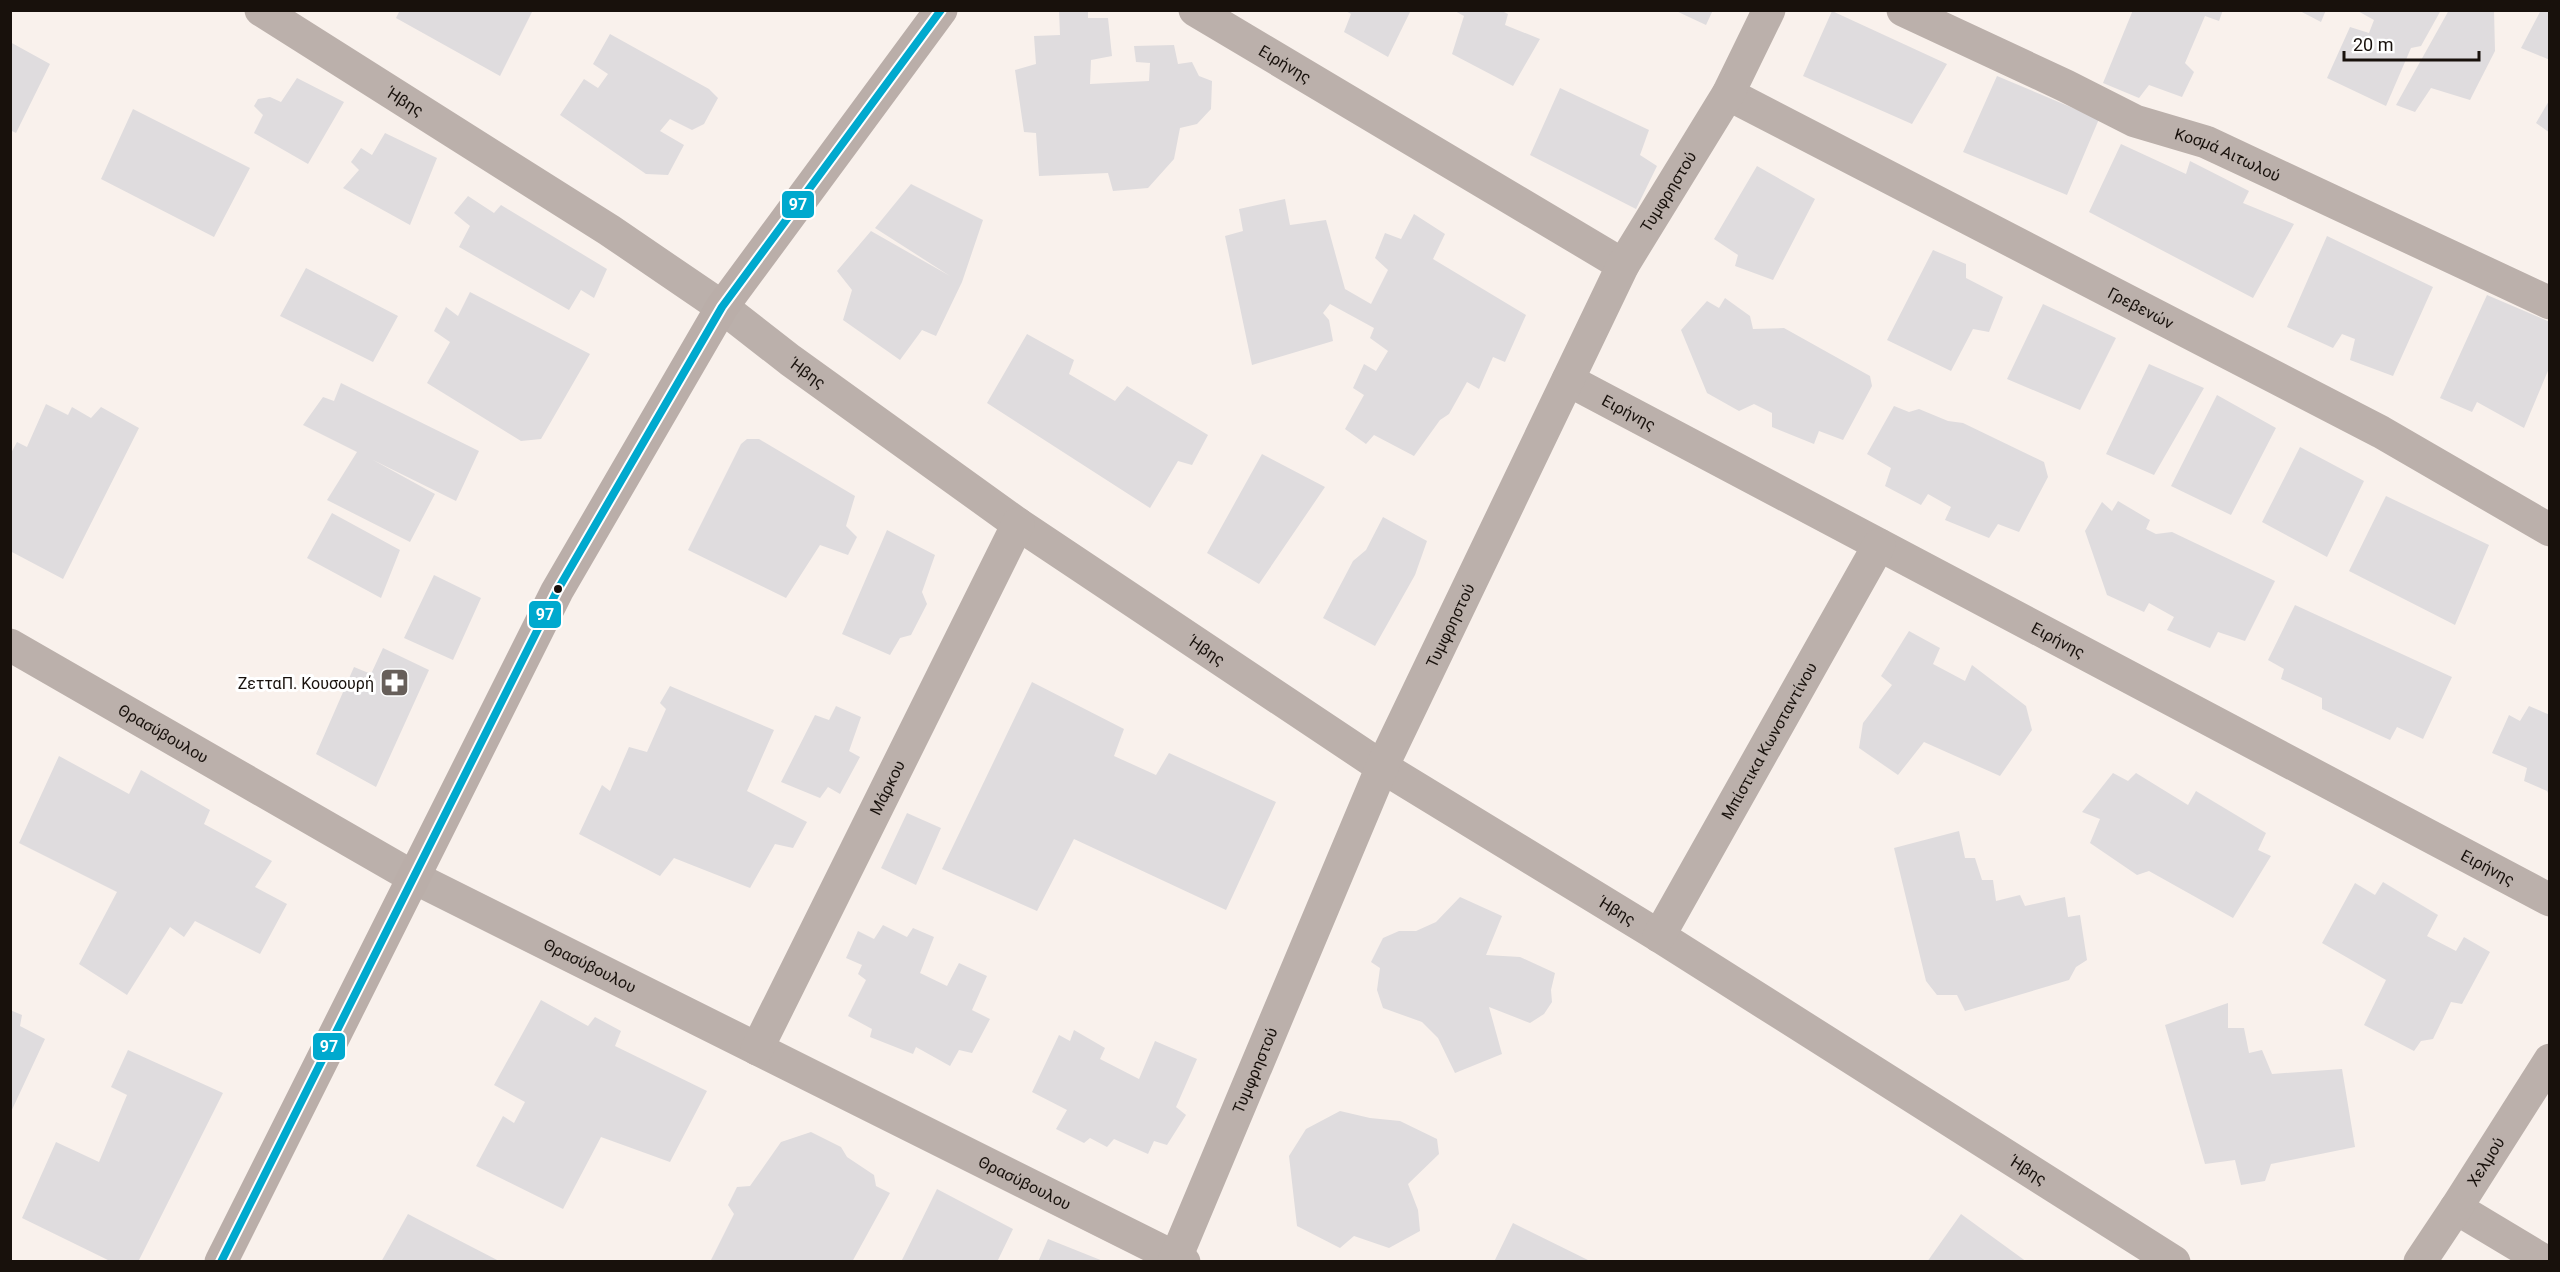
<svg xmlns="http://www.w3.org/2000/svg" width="2560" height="1272" viewBox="0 0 2560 1272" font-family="Roboto,sans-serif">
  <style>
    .building { fill: #dfdcde }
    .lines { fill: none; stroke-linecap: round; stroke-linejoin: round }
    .street { stroke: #bbb0ab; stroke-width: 33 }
    .secondary { stroke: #baaea9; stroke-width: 33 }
    .bus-1-casing { stroke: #fff; stroke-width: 12 }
    .bus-1 { stroke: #00a9ce; stroke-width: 8 }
    .bus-dot { fill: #18110c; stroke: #fff; stroke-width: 2 }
    .labels { text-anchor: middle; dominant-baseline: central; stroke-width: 6; stroke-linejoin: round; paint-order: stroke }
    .street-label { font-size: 16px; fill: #18110c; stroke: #fff }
    .poi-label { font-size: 16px; fill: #18110c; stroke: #fff; text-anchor: end }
    .line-badge { stroke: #fff; stroke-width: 2 }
    .badge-label { font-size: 16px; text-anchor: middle; font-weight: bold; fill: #fff }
  </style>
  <rect width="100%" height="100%" fill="#f9f1ec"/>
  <path class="building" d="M 400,10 L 533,10 L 500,76 L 396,18 Z
    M 1059,10 L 1088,10 L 1088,18 L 1108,18 L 1112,56 L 1091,60 L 1090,84 L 1149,81 L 1150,63 L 1136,62 L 1134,46 L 1174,45 L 1178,64 L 1192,62 L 1199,76 L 1212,81 L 1211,109 L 1197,124 L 1180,128 L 1174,159 L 1148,188 L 1113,191 L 1108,173 L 1039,176 L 1036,133 L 1024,132 L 1015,70 L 1036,64 L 1034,36 L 1060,35 Z
    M 1344,10 L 1411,10 L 1388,57 L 1344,32 L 1351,14 Z
    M 1453,10 L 1500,10 L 1508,14 L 1505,25 L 1540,39 L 1513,86 L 1452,54 L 1464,16 Z
    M 1674,10 L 1713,10 L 1706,25 Z
    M 2133,10 L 2223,10 L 2219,21 L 2205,16 L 2185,63 L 2194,72 L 2182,97 L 2149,85 L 2139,98 L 2103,83 Z
    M 2298,10 L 2326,10 L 2321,22 Z
    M 2356,10 L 2441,10 L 2421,46 L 2411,48 L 2386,106 L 2327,78 L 2350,27 L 2369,33 L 2374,20 Z
    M 2449,10 L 2494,10 L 2495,51 L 2470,100 L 2431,88 L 2415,112 L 2396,105 Z
    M 2541,10 L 2550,10 L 2550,60 L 2521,48 Z
    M 1832,11 L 1947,64 L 1912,124 L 1803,76 Z
    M 610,34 L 709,89 L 718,98 L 704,124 L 692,130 L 670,119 L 660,131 L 684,145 L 668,175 L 646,174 L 560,115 L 584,79 L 598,88 L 608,74 L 593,64 Z
    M 10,42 L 50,64 L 16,133 L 10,130 Z
    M 1997,76 L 2099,119 L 2067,195 L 1963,152 Z
    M 297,78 L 344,102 L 308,164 L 254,133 L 263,115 L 254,106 L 258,99 L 270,97 L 281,102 Z
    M 1560,88 L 1649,130 L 1640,155 L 1657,166 L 1636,209 L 1530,155 Z
    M 2550,99 L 2550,133 L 2536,123 Z
    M 133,109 L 250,168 L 214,237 L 101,179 Z
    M 385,133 L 437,158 L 410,225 L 343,188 L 359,170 L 351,162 L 361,148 L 372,155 Z
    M 2121,144 L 2186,174 L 2190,161 L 2249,191 L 2243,203 L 2294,224 L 2253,298 L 2089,212 Z
    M 1757,166 L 1815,199 L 1773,280 L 1735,266 L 1738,255 L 1714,239 Z
    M 911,184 L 983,220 L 962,282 L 936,336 L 922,330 L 900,360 L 843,320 L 852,290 L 837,271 L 871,231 L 950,276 L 875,228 Z
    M 468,196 L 494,213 L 501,205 L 607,269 L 594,298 L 581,290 L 569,310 L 459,247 L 470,226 L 454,213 Z
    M 1285,199 L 1290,225 L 1326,220 L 1345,289 L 1371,304 L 1388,270 L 1375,258 L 1385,233 L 1401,239 L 1414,214 L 1445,234 L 1433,259 L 1526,315 L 1505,362 L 1493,357 L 1479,389 L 1467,382 L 1449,414 L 1440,420 L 1414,456 L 1374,435 L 1366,444 L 1345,429 L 1364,395 L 1353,388 L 1364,364 L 1376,371 L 1388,351 L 1370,338 L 1374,328 L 1330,304 L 1323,313 L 1329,320 L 1333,341 L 1252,365 L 1225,236 L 1243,231 L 1239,209 Z
    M 2327,236 L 2433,287 L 2393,376 L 2350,360 L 2355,339 L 2342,334 L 2333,348 L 2287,327 Z
    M 1933,250 L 1966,264 L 1966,278 L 2003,297 L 1989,332 L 1973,329 L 1951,371 L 1887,340 Z
    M 306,268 L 398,316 L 373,362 L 280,316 Z
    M 470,292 L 590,354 L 541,439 L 521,441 L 427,383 L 450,342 L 434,331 L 446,307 L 458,316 Z
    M 2487,295 L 2550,322 L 2550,366 L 2524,428 L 2477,402 L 2472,412 L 2440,398 Z
    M 1725,298 L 1750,316 L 1753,329 L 1784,328 L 1870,376 L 1872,386 L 1843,440 L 1819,431 L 1814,444 L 1772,427 L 1772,413 L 1754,404 L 1739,411 L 1707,393 L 1681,330 L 1707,301 L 1719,308 Z
    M 2043,304 L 2116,338 L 2080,410 L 2007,379 Z
    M 1027,334 L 1074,360 L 1069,374 L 1115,401 L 1127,386 L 1208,435 L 1192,465 L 1178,461 L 1150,508 L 987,403 Z
    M 2149,364 L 2204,388 L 2154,475 L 2106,454 Z
    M 341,383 L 479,451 L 456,501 L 373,460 L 435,494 L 410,542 L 327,500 L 357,452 L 303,425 L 323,397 L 334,401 Z
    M 2217,395 L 2276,428 L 2231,515 L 2171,486 Z
    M 46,404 L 68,415 L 72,407 L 91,418 L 101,407 L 139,428 L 63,579 L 10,551 L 10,455 L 17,442 L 27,447 Z
    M 1894,406 L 1909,412 L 1919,409 L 1948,421 L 1963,423 L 2044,462 L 2048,477 L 2019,532 L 1998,524 L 1989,538 L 1945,520 L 1951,507 L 1928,494 L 1921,505 L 1885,486 L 1891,468 L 1867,454 Z
    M 747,439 L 759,439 L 855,496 L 846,526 L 857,537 L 848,555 L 820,545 L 786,598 L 688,550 L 741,444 Z
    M 2300,447 L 2364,481 L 2327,557 L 2262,522 Z
    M 1262,454 L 1325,487 L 1259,584 L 1207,553 Z
    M 2386,496 L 2489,545 L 2455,625 L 2349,571 Z
    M 2118,501 L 2150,520 L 2146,529 L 2156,534 L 2172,532 L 2275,581 L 2245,641 L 2218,632 L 2210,648 L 2167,630 L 2174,617 L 2149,603 L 2144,612 L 2107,595 L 2085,531 L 2102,502 L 2112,511 Z
    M 332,513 L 400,550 L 381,598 L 307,558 Z
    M 1383,517 L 1427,541 L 1415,575 L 1375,646 L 1323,618 L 1353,561 L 1366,550 Z
    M 887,530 L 935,555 L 922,592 L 927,604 L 911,635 L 900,638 L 890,655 L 842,634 Z
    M 434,575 L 481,598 L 453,660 L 404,638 Z
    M 2295,605 L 2452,677 L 2423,739 L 2397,727 L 2390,740 L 2322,709 L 2322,698 L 2281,679 L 2284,669 L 2268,660 Z
    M 1909,631 L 1940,648 L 1933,664 L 1965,681 L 1972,665 L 2026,706 L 2032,730 L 2000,776 L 1924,742 L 1898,775 L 1859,748 L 1863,723 L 1892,685 L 1881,676 Z
    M 383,648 L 429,670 L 376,787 L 316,754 L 354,667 L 371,674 Z
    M 1032,682 L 1124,729 L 1114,756 L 1156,775 L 1169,753 L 1276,802 L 1226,910 L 1074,839 L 1037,911 L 942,869 Z
    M 670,686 L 774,730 L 747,791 L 807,822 L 793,848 L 775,844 L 750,888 L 674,858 L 660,876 L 579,834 L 602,785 L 610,791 L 629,747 L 647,752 L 666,709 L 660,703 Z
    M 836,706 L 861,717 L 849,751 L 860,757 L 840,794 L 828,787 L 820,798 L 781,782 L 815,715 L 829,720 Z
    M 2529,706 L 2550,715 L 2550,797 L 2547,791 L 2524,781 L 2527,768 L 2492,753 L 2509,715 L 2520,721 Z
    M 59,756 L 129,794 L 141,770 L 210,810 L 204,824 L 272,861 L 255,887 L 287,904 L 260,954 L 195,921 L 184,937 L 170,927 L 127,995 L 79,964 L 117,892 L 19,843 Z
    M 2113,773 L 2128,781 L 2136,773 L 2188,805 L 2196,791 L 2266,833 L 2258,850 L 2271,856 L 2233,918 L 2149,871 L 2137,875 L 2090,843 L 2100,819 L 2082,812 Z
    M 907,813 L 941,828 L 916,885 L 881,868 Z
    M 1959,831 L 1965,858 L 1975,858 L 1982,880 L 1993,880 L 1996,901 L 2020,895 L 2025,906 L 2065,897 L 2068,917 L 2080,915 L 2087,960 L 2076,967 L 2069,980 L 1965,1011 L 1957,995 L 1937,995 L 1926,981 L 1894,848 Z
    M 2383,882 L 2438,915 L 2427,936 L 2456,951 L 2464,937 L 2490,952 L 2462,1004 L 2451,1002 L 2433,1039 L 2421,1041 L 2414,1051 L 2364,1025 L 2386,980 L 2322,943 L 2355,883 L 2375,895 Z
    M 1460,897 L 1502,916 L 1486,955 L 1520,957 L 1555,973 L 1551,990 L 1552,1002 L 1544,1014 L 1530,1023 L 1489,1007 L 1502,1054 L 1455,1073 L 1438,1038 L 1422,1022 L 1383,1008 L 1377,990 L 1380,968 L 1371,962 L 1383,938 L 1399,931 L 1416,931 L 1436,922 Z
    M 883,925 L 907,937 L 913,928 L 934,937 L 920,973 L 947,986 L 959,963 L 987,976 L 972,1010 L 990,1019 L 972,1053 L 959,1050 L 950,1066 L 916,1047 L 913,1054 L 870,1037 L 872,1029 L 848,1016 L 866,980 L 858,974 L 862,965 L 846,958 L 858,931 L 874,939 Z
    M 541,1000 L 588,1026 L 595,1017 L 621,1031 L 615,1046 L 707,1091 L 670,1162 L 601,1137 L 563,1209 L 476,1166 L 503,1116 L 514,1123 L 525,1102 L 494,1085 Z
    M 2228,1003 L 2228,1028 L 2244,1028 L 2249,1053 L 2262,1050 L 2272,1074 L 2342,1069 L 2355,1147 L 2271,1164 L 2265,1181 L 2241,1185 L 2235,1160 L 2205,1164 L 2165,1025 Z
    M 10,1010 L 22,1015 L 20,1026 L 45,1039 L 10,1114 Z
    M 1074,1030 L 1105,1048 L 1100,1059 L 1139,1079 L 1155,1041 L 1197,1059 L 1176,1107 L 1186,1115 L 1167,1145 L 1154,1141 L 1148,1154 L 1114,1139 L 1107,1147 L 1090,1138 L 1084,1143 L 1056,1129 L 1067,1110 L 1032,1092 L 1059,1035 L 1070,1041 Z
    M 128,1050 L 223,1093 L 138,1262 L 112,1262 L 22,1218 L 56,1142 L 99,1162 L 127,1095 L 111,1087 Z
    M 1340,1111 L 1370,1118 L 1400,1121 L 1437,1139 L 1439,1154 L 1408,1184 L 1418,1210 L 1420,1231 L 1389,1248 L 1354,1236 L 1340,1248 L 1297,1226 L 1289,1156 L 1306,1129 Z
    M 811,1132 L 841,1147 L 847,1157 L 874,1175 L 876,1186 L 890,1193 L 852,1262 L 710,1262 L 734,1214 L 728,1205 L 737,1187 L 750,1186 L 781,1142 Z
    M 937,1189 L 1013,1229 L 997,1262 L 901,1262 Z
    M 408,1214 L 501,1262 L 381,1262 Z
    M 1961,1214 L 2027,1262 L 1927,1262 Z
    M 1513,1223 L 1592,1262 L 1494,1262 Z
    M 1048,1239 L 1103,1261 L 1103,1262 L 1038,1262 Z"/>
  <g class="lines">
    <g class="street">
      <path id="s1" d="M 261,10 L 609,230 L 722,307 L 790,360 L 1018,524 L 1382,767 L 1659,936 L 2174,1262"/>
      <path id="s2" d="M 1195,10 L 1623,265"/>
      <path id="s3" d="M 1903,10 L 2066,86 L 2135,121 L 2206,142 L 2550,303"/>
      <path id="s4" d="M 1728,94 L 2381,432 L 2550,530"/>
      <path id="s5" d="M 1568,380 L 2550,900"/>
      <path id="s6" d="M 10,645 L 413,877 L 1184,1262"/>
      <path id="s7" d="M 1659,936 L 1879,545"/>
      <path id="s8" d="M 757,1049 L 1018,524"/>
      <path d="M 2456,1208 L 2546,1262"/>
      <path id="s9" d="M 1174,1262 L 1382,767 L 1623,265 L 1728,94 L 1769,10"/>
      <path id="s10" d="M 2420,1262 L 2456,1208 L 2550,1060"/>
    </g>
    <path class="secondary" d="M 221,1262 L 557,591 L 722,307 L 941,10"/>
    <defs>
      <path id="bus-1" d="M 221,1262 L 557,591 L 722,307 L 941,10"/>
    </defs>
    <use href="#bus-1" class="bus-1-casing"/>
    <use href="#bus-1" class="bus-1"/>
  </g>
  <defs>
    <symbol id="pharmacy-square" viewBox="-11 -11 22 22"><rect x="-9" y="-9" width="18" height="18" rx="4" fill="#675f5a" stroke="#fff"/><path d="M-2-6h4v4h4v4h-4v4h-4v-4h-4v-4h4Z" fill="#fff"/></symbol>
  </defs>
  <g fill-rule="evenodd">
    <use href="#pharmacy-square" x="378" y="666" width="33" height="33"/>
  </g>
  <circle class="bus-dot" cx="558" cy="589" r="5"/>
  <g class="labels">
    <g class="street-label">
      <text stroke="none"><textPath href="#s2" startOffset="105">Ειρήνης</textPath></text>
      <text stroke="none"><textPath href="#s1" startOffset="171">Ήβης</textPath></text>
      <text stroke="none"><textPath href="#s3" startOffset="356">Κοσμά Αιτωλού</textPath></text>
      <text stroke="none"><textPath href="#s9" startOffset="1180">Τυμφρηστού</textPath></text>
      <text stroke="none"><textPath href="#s4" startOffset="465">Γρεβενών</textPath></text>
      <text stroke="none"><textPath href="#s1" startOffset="657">Ήβης</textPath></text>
      <text stroke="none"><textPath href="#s5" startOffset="69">Ειρήνης</textPath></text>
      <text stroke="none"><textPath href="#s9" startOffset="694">Τυμφρηστού</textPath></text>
      <text stroke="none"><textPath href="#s5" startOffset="555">Ειρήνης</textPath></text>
      <text stroke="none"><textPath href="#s1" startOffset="1143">Ήβης</textPath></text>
      <text stroke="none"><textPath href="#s6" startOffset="177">Θρασύβουλου</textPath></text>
      <text stroke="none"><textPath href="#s7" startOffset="224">Mπίστικα Κωνσταντίνου</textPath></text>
      <text stroke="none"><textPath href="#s8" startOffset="292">Μάρκου</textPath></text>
      <text stroke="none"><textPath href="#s5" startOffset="1041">Ειρήνης</textPath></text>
      <text stroke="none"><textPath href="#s1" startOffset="1629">Ήβης</textPath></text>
      <text stroke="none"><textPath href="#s6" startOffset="663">Θρασύβουλου</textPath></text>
      <text stroke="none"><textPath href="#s9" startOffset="208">Τυμφρηστού</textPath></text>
      <text stroke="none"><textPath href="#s10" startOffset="120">Χελμού</textPath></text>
      <text stroke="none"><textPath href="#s1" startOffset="2115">Ήβης</textPath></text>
      <text stroke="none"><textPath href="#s6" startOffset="1149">Θρασύβουλου</textPath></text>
    </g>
    <g class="poi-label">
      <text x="374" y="683">ΖετταΠ. Κουσουρή</text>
    </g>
  </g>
  <g class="line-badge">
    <rect x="781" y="190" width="34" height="29" rx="6" fill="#00a9ce"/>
    <rect x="528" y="600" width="34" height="29" rx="6" fill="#00a9ce"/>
    <rect x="312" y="1032" width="34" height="29" rx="6" fill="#00a9ce"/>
  </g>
  <g class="badge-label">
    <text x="798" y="210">97</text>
    <text x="545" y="620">97</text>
    <text x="329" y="1052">97</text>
  </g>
  <rect width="2560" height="1272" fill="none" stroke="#18110c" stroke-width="24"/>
  <path d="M2344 51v9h135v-9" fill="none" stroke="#18110c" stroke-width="3"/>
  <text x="2353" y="51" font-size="18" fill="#18110c" stroke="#ffffff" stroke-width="4.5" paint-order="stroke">20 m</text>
</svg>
